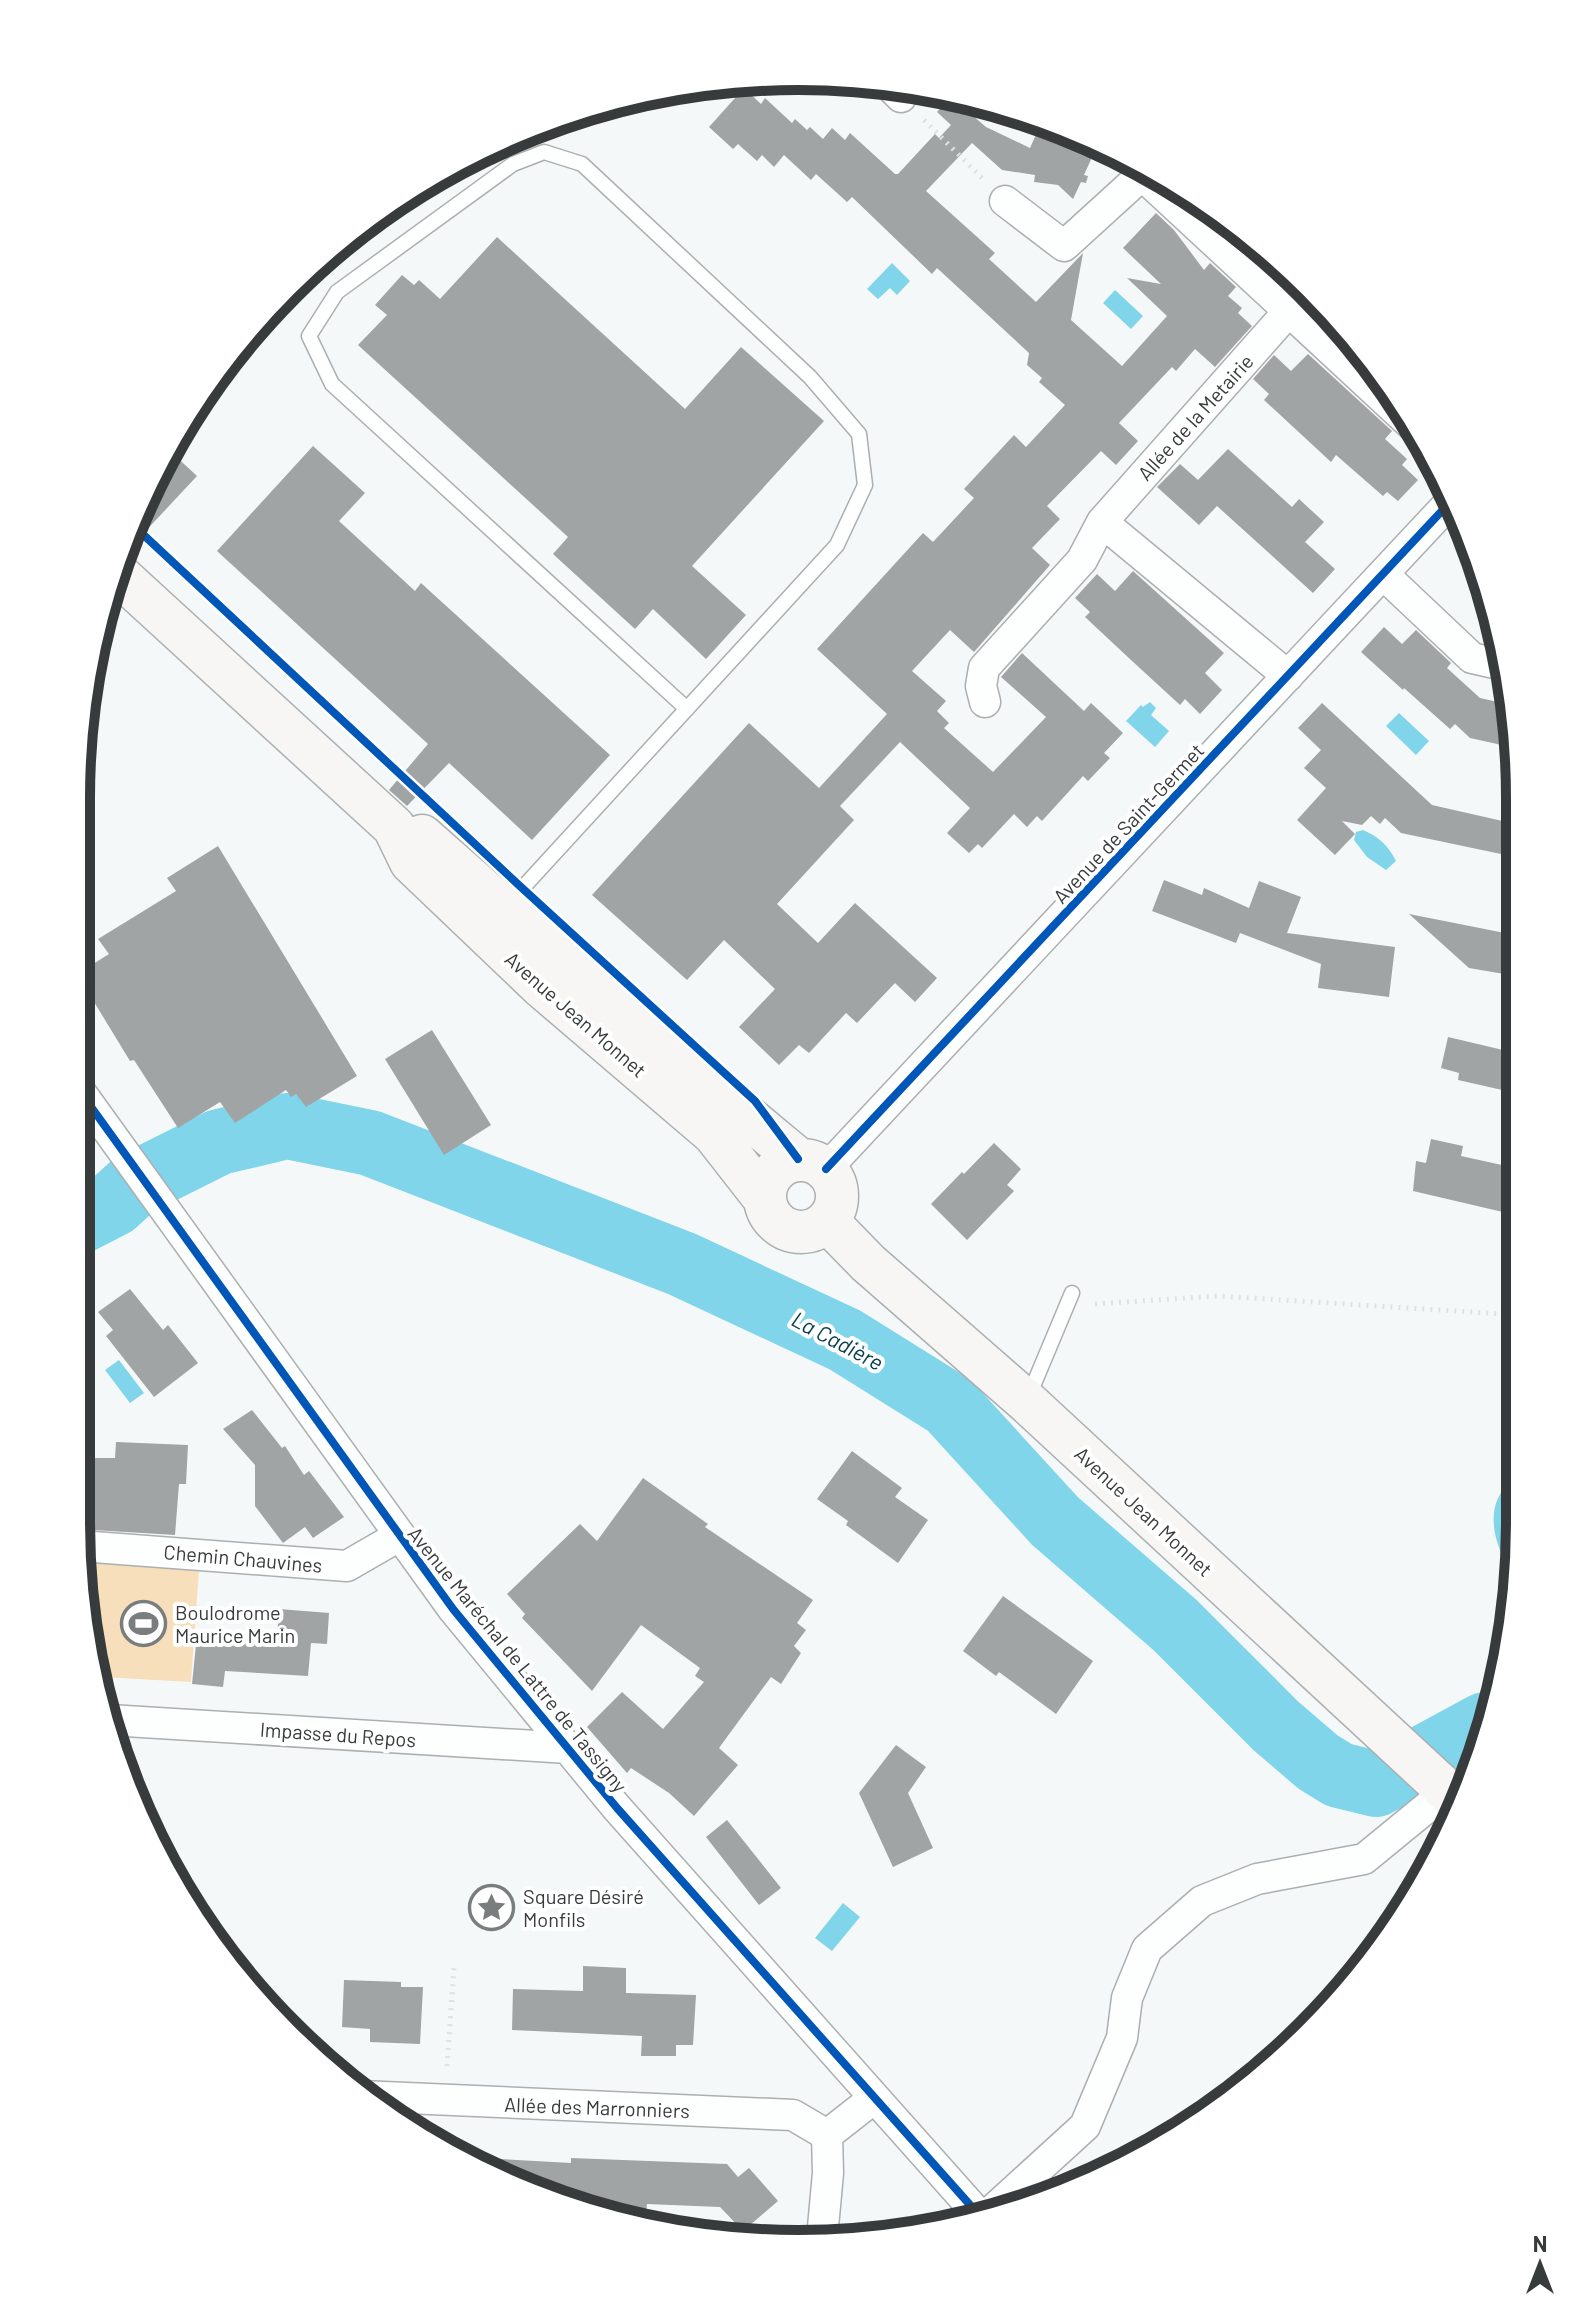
<svg xmlns="http://www.w3.org/2000/svg" width="1596" height="2320" viewBox="0 0 1596 2320" font-family="Barlow,sans-serif">
  <style>
    .green { fill: #f8dfbc }
    .water { fill: #80d5ea }
    .lines { fill: none; stroke-linecap: round; stroke-linejoin: round }
    .river { stroke: #80d5ea; stroke-width: 66 }
    .building { fill: #a1a4a5 }
    .lane-casing { stroke: #abafb0; stroke-width: 17 }
    .street-casing { stroke: #abafb0; stroke-width: 33 }
    .secondary-casing { stroke: #abafb0; stroke-width: 45 }
    .path { stroke: #e0e1e1; stroke-width: 5; stroke-dasharray: 2 6; stroke-linecap: butt }
    .lane { stroke: #fdfefe; stroke-width: 14 }
    .street { stroke: #fdfefe; stroke-width: 30 }
    .secondary { stroke: #f8f6f4; stroke-width: 42 }
    .cycleway-casing { stroke: #fff; stroke-width: 13 }
    .cycleway { stroke: #0057b8; stroke-width: 8 }
    .labels { text-anchor: middle; dominant-baseline: central; stroke-width: 8; stroke-linejoin: round; paint-order: stroke }
    .street-label { font-size: 20px; fill: #383b3c; stroke: #fff }
    .poi-label { font-size: 20px; fill: #383b3c; stroke: #fff; text-anchor: start }
    .water-label { font-size: 22px; font-style: italic; fill: #09404c; stroke: #fff }
    .rim { fill: none; stroke: #383b3c; stroke-width: 10 }
  </style>
  <rect width="100%" height="100%" fill="#f4f8f9"/>
  <path class="green" d="M 83,1562 L 199,1570 L 191,1682 L 102,1677 Z"/>
  <path class="water" d="M 892,263 L 910,281 L 897,295 L 890,288 L 878,299 L 867,289 Z
    M 1115,290 L 1143,316 L 1131,329 L 1103,303 Z
    M 1150,702 L 1156,708 L 1151,715 L 1169,731 L 1155,747 L 1126,721 L 1141,705 L 1143,707 Z
    M 1399,713 L 1429,741 L 1416,755 L 1386,726 Z
    M 1363,830 C 1379,837 1388,845 1396,861 L 1386,870 L 1367,857 L 1354,840 L 1356,832 Z
    M 119,1360 L 144,1393 L 130,1403 L 105,1370 Z
    M 1520,1476 L 1520,1522 L 1515,1573 L 1510,1571 C 1492,1538 1483,1505 1514,1477 Z
    M 843,1903 L 860,1917 L 832,1951 L 815,1938 Z"/>
  <g class="lines">
    <path class="river" d="M 76,1223 L 113,1204 L 135,1184 L 219,1142 L 287,1126 L 370,1143 L 682,1264 L 845,1340 L 949,1405 L 1055,1521 L 1175,1625 L 1276,1726 L 1318,1762 L 1339,1775 L 1376,1784 L 1485,1725"/>
  </g>
  <path class="building" d="M 744,88 L 761,104 L 765,98 L 792,123 L 795,119 L 807,130 L 810,127 L 823,139 L 832,128 L 845,140 L 850,133 L 895,174 L 898,174 L 935,134 L 939,138 L 951,125 L 937,112 L 942,106 L 960,114 L 965,109 L 986,127 L 1030,148 L 1042,121 L 1074,131 L 1098,144 L 1084,175 L 1088,176 L 1086,183 L 1081,182 L 1073,199 L 1058,185 L 1034,182 L 1035,175 L 1002,170 L 972,143 L 926,191 L 995,253 L 989,259 L 1036,302 L 1083,253 L 1071,320 L 1122,366 L 1167,316 L 1127,278 L 1161,284 L 1123,248 L 1156,213 L 1174,230 L 1204,270 L 1210,263 L 1236,287 L 1228,296 L 1242,308 L 1238,313 L 1252,326 L 1215,367 L 1195,349 L 1176,371 L 1172,367 L 1119,423 L 1138,441 L 1116,465 L 1101,451 L 1047,506 L 1060,519 L 1032,548 L 1050,565 L 974,652 L 950,630 L 912,671 L 946,701 L 937,711 L 949,723 L 944,728 L 993,772 L 1046,717 L 1001,677 L 1022,653 L 1084,711 L 1091,703 L 1123,733 L 1104,753 L 1110,758 L 1088,781 L 1083,776 L 1042,821 L 1037,816 L 1027,827 L 1014,814 L 982,848 L 978,844 L 969,853 L 947,833 L 970,808 L 900,742 L 840,806 L 854,820 L 777,904 L 818,943 L 855,903 L 937,978 L 915,1002 L 895,983 L 857,1023 L 846,1013 L 809,1053 L 799,1045 L 779,1065 L 739,1027 L 775,989 L 724,940 L 687,980 L 592,895 L 749,723 L 819,788 L 887,714 L 817,649 L 923,533 L 933,542 L 974,498 L 964,489 L 1014,435 L 1026,447 L 1065,405 L 1039,382 L 1042,378 L 1027,365 L 1029,353 L 937,268 L 932,274 L 852,197 L 847,202 L 816,174 L 811,180 L 784,155 L 774,167 L 762,155 L 757,161 L 738,144 L 733,149 L 709,127 Z
    M 497,237 L 685,409 L 741,347 L 824,421 L 692,566 L 746,615 L 706,659 L 653,609 L 635,629 L 553,554 L 568,537 L 358,345 L 387,315 L 375,305 L 402,275 L 414,285 L 419,280 L 440,299 Z
    M 1308,354 L 1392,431 L 1385,439 L 1407,459 L 1402,465 L 1418,480 L 1398,501 L 1387,492 L 1383,496 L 1336,455 L 1331,462 L 1264,400 L 1269,394 L 1253,379 L 1274,355 L 1291,371 Z
    M 313,446 L 365,493 L 339,521 L 415,591 L 421,583 L 610,755 L 532,840 L 449,763 L 407,806 L 389,790 L 428,744 L 217,551 Z
    M 1228,449 L 1292,507 L 1299,499 L 1324,522 L 1305,542 L 1335,569 L 1313,593 L 1217,506 L 1199,525 L 1157,487 L 1180,464 L 1198,480 Z
    M 170,451 L 197,476 L 126,552 L 151,478 Z
    M 1133,571 L 1224,653 L 1205,673 L 1222,690 L 1200,714 L 1185,699 L 1180,705 L 1131,660 L 1085,617 L 1090,612 L 1075,598 L 1097,574 L 1115,591 Z
    M 1384,627 L 1402,644 L 1416,630 L 1451,663 L 1447,668 L 1480,698 L 1511,705 L 1515,748 L 1470,738 L 1455,724 L 1450,729 L 1404,688 L 1403,690 L 1361,652 Z
    M 1322,703 L 1432,805 L 1520,825 L 1520,858 L 1401,833 L 1385,818 L 1380,824 L 1371,816 L 1362,825 L 1342,821 L 1355,834 L 1335,855 L 1297,820 L 1326,788 L 1304,768 L 1321,750 L 1298,728 Z
    M 218,846 L 357,1076 L 306,1107 L 296,1094 L 291,1097 L 286,1090 L 235,1123 L 220,1102 L 178,1128 L 134,1060 L 130,1061 L 77,974 L 109,954 L 98,939 L 176,891 L 167,878 Z
    M 1164,880 L 1202,895 L 1204,888 L 1249,908 L 1259,881 L 1301,897 L 1287,933 L 1395,947 L 1389,997 L 1318,988 L 1321,964 L 1240,933 L 1236,943 L 1152,911 Z
    M 1409,914 L 1520,936 L 1520,971 L 1505,968 L 1504,974 L 1469,968 Z
    M 432,1030 L 491,1125 L 444,1155 L 385,1059 Z
    M 1448,1037 L 1520,1054 L 1520,1094 L 1458,1080 L 1459,1073 L 1441,1068 Z
    M 1431,1139 L 1463,1146 L 1461,1156 L 1520,1169 L 1520,1216 L 1413,1191 L 1416,1161 L 1426,1163 Z
    M 994,1143 L 1021,1169 L 1007,1185 L 1014,1191 L 967,1240 L 931,1204 L 962,1172 L 964,1174 Z
    M 130,1289 L 163,1330 L 168,1325 L 198,1363 L 154,1397 L 106,1336 L 113,1330 L 98,1312 Z
    M 252,1410 L 282,1448 L 285,1446 L 304,1475 L 309,1471 L 344,1517 L 313,1538 L 305,1527 L 283,1543 L 255,1506 L 255,1465 L 223,1429 Z
    M 116,1442 L 188,1445 L 186,1484 L 179,1484 L 175,1535 L 77,1529 L 76,1482 L 83,1482 L 84,1458 L 115,1458 Z
    M 852,1451 L 902,1488 L 895,1497 L 928,1520 L 898,1563 L 846,1525 L 848,1521 L 817,1499 Z
    M 643,1478 L 708,1524 L 705,1527 L 813,1600 L 797,1623 L 806,1630 L 794,1646 L 801,1653 L 781,1684 L 771,1677 L 719,1748 L 738,1765 L 694,1816 L 669,1793 L 631,1768 L 627,1773 L 587,1727 L 622,1692 L 663,1729 L 704,1682 L 695,1676 L 700,1668 L 641,1625 L 592,1691 L 522,1618 L 525,1614 L 507,1594 L 580,1524 L 597,1541 Z
    M 1003,1596 L 1093,1661 L 1056,1714 L 999,1672 L 996,1676 L 963,1651 Z
    M 279,1609 L 329,1613 L 327,1644 L 311,1643 L 308,1676 L 225,1671 L 223,1687 L 192,1684 L 197,1635 L 277,1640 Z
    M 896,1745 L 926,1767 L 908,1793 L 933,1848 L 893,1867 L 859,1793 Z
    M 727,1820 L 781,1888 L 759,1905 L 706,1837 Z
    M 583,1966 L 626,1968 L 626,1993 L 696,1995 L 693,2045 L 676,2045 L 676,2056 L 641,2056 L 642,2036 L 512,2030 L 513,1989 L 583,1991 Z
    M 344,1980 L 401,1982 L 401,1987 L 423,1987 L 420,2044 L 370,2042 L 370,2029 L 342,2027 Z
    M 466,2157 L 571,2163 L 571,2158 L 727,2164 L 738,2177 L 749,2168 L 778,2201 L 743,2231 L 720,2207 L 647,2204 L 646,2214 L 639,2213 L 638,2216 L 522,2189 Z"/>
  <g class="lines">
    <defs>
      <path id="lane" d="M 507,905 L 837,545 L 865,485 L 859,434 L 810,377 L 582,164 L 544,152 L 513,164 L 337,292 L 309,336 L 332,384 L 687,709
        M 1028,1398 L 1072,1293"/>
      <path id="street" d="M 889,85 L 901,97
        M 1143,168 L 1142,175 L 1416,429
        M 1005,201 L 1064,246 L 1142,175
        M 1102,522 L 1288,676
        M 1383,574 L 1472,658 L 1507,666
        M 985,702 L 981,686 L 984,668 L 1082,560 L 1102,522 L 1288,312
        M 76,1086 L 453,1609 L 617,1808 L 979,2215
        M 826,1169 L 1453,499
        M 80,1546 L 347,1566 L 399,1536
        M 109,1720 L 568,1748
        M 361,2096 L 793,2115 L 827,2135
        M 994,2209 L 1085,2126 L 1122,2038 L 1127,1998 L 1147,1949 L 1202,1901 L 1257,1879 L 1364,1859 L 1447,1791
        M 822,2238 L 828,2173 L 827,2135 L 873,2099"/>
      <path id="secondary" d="M 118,574 L 394,827 L 411,862 L 542,987 L 714,1134 L 764,1198
        M 422,836 L 638,1026 L 798,1159
        M765 1196a36 36 0 1 1 72 0a36 36 0 1 1-72 0Z
        M 828,1222 L 868,1263 L 1027,1402 L 1459,1802"/>
    </defs>
    <use href="#lane" class="lane-casing"/>
    <use href="#street" class="street-casing"/>
    <use href="#secondary" class="secondary-casing"/>
    <path class="path" d="M 924,120 L 982,178
      M 1095,1304 L 1217,1296 L 1520,1315
      M 447,2066 L 454,1967
      M 443,2143 L 443,2132"/>
    <use href="#lane" class="lane"/>
    <use href="#street" class="street"/>
    <use href="#secondary" class="secondary"/>
    <defs>
      <path id="cycleway" d="M 134,526 L 522,888 L 755,1101 L 798,1159
        M 76,1086 L 453,1609 L 617,1808 L 979,2215
        M 826,1169 L 1453,499"/>
    </defs>
    <use href="#cycleway" class="cycleway-casing"/>
    <use href="#cycleway" class="cycleway"/>
  </g>
  <defs>
    <symbol id="stadium-ring" viewBox="-11 -11 22 22"><circle r="9.5" fill="#fff" stroke="#7a7d7e" stroke-width="1.5"/><path d="M0-5a6.5 5 0 1 0 0 10a6.5 5 0 1 0 0-10ZM-3.5-1.8h7v3.6h-7Z" fill="#7a7d7e"/></symbol>
    <symbol id="sight-ring" viewBox="-11 -11 22 22"><circle r="9.5" fill="#fff" stroke="#7a7d7e" stroke-width="1.5"/><path d="M0-6L1.8-2.2L6-1.7L2.9 1.2L3.7 5.4L0 3.3L-3.7 5.4L-2.9 1.2L-6-1.7L-1.8-2.2Z" fill="#7a7d7e"/></symbol>
  </defs>
  <g fill-rule="evenodd">
    <use href="#stadium-ring" x="118" y="1598" width="51" height="51"/>
    <use href="#sight-ring" x="466" y="1882" width="51" height="51"/>
  </g>
  <g class="labels">
    <g class="street-label">
      <text transform="translate(1195 417) rotate(-48)">Allée de la Metairie</text>
      <text transform="translate(1128 823) rotate(-47)">Avenue de Saint-Germet</text>
      <text transform="translate(576 1014) rotate(41)">Avenue Jean Monnet</text>
      <text transform="translate(1144 1511) rotate(43)">Avenue Jean Monnet</text>
      <text transform="translate(243 1558) rotate(5)">Chemin Chauvines</text>
      <text transform="translate(518 1659) rotate(51)">Avenue Maréchal de Lattre de Tassigny</text>
      <text transform="translate(338 1734) rotate(4)">Impasse du Repos</text>
      <text transform="translate(597 2107) rotate(2)">Allée des Marronniers</text>
    </g>
    <g class="poi-label">
      <text x="175" y="1612">Boulodrome<tspan x="175" dy="23">Maurice Marin</tspan></text>
      <text x="523" y="1896">Square Désiré<tspan x="523" dy="23">Monfils</tspan></text>
    </g>
    <g class="water-label">
      <text transform="translate(838 1340) rotate(28)">La Cadière</text>
    </g>
  </g>
  <path d="M0 0H1596V2320H0ZM798 90H798A708 708 0 0 1 1506 798V1522A708 708 0 0 1 798 2230H798A708 708 0 0 1 90 1522V798A708 708 0 0 1 798 90Z" fill="#fff" fill-rule="evenodd"/>
  <path class="rim" d="M798 90H798A708 708 0 0 1 1506 798V1522A708 708 0 0 1 798 2230H798A708 708 0 0 1 90 1522V798A708 708 0 0 1 798 90Z"/>
  <g transform="translate(1540 2264)" stroke="#ffffff" stroke-width="6" paint-order="stroke">
  <path d="M0-6L14 30L0 20L-14 30Z" fill="#383b3c"/>
  <text y="-12" font-size="22" font-weight="bold" text-anchor="middle" fill="#383b3c">N</text>
  </g>
</svg>
